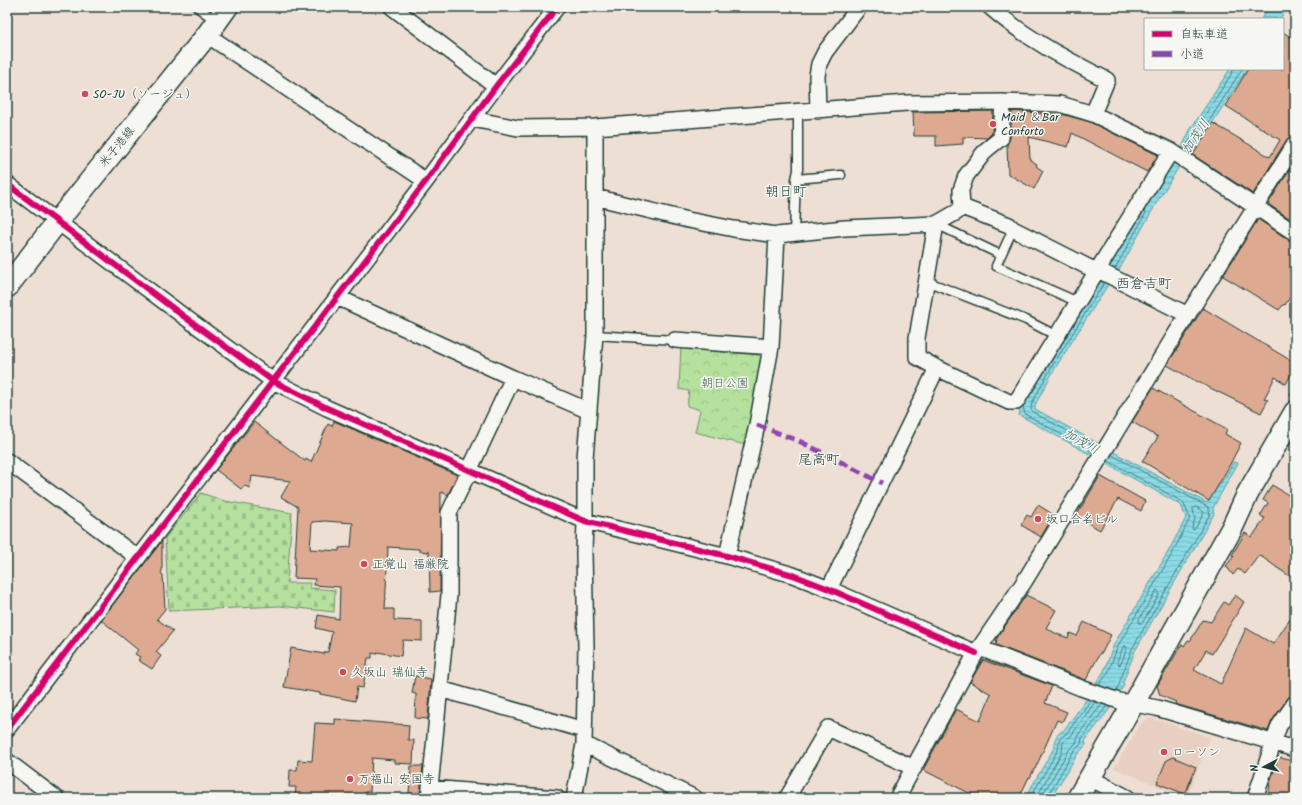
<svg xmlns="http://www.w3.org/2000/svg" width="1302" height="805" viewBox="0 0 1302 805" font-family="Kalam,'Klee One',sans-serif">
  <style>
    .built { fill: #e9cfc1 }
    .cemetery { fill: url(#cemetery-stones); stroke: #6a8e69 }
    .park { fill: url(#park-crowns); stroke: #6a8e69 }
    .water { fill: url(#water-rules); stroke: #609c9f }
    .lines { fill: none; stroke-linecap: round; stroke-linejoin: round }
    .shore { stroke: #4a7c7c; stroke-width: 1 }
    .building { fill: #dda991; stroke: #1f3d34; fill-rule: evenodd }
    .lane-casing { stroke: #1f3d34; stroke-width: 11 }
    .street-casing { stroke: #1f3d34; stroke-width: 18 }
    .secondary-casing { stroke: #1f3d34; stroke-width: 24 }
    .path { stroke: #1f3d34; stroke-width: 2.5; stroke-dasharray: 4 3; stroke-linecap: butt }
    .lane { stroke: #f6f6f2; stroke-width: 8 }
    .street { stroke: #f6f6f2; stroke-width: 15 }
    .secondary { stroke: #f6f6f2; stroke-width: 21 }
    .quiet { stroke: #8e44ad; stroke-width: 5; stroke-dasharray: 10 5; stroke-linecap: butt }
    .cycleway-casing { stroke: #f6f6f2; stroke-width: 8 }
    .cycleway { stroke: #d6006c; stroke-width: 6 }
    .poi-dot { fill: #d1495b; stroke: #f6f6f2; stroke-width: 1.5 }
    .labels { text-anchor: middle; dominant-baseline: central; stroke-width: 3; stroke-linejoin: round; paint-order: stroke }
    .poi-label { font-size: 12px; fill: #1f3d34; stroke: #f6f6f2; text-anchor: start }
    .street-label { font-size: 12px; fill: #1f3d34; stroke: #f6f6f2 }
    .park-label { font-size: 12px; fill: #3d5e49; stroke: #f6f6f2 }
    .water-label { font-size: 13px; font-style: italic; fill: #355d58; stroke: #f6f6f2 }
    .quarter-label { font-size: 14px; fill: #1f3d34; stroke: #f6f6f2 }
  </style>
  <defs>
    <pattern id="cemetery-stones" width="16" height="16" patternUnits="userSpaceOnUse"><rect width="16" height="16" fill="#b5e09e"/><path d="M2 7V4a2 2 0 0 1 4 0v3zM10 15v-3a2 2 0 0 1 4 0v3z" fill="#9bc189"/></pattern>
    <pattern id="park-crowns" width="20" height="18" patternUnits="userSpaceOnUse"><rect width="20" height="18" fill="#b5e09e"/><path d="M2 6a3 3 0 1 1 6 0M12 15a3 3 0 1 1 6 0" fill="none" stroke="#9bc189"/></pattern>
    <pattern id="water-rules" width="6" height="5" patternUnits="userSpaceOnUse"><rect width="6" height="5" fill="#8bdbe7"/><path d="M0 2.5h6" fill="none" stroke="#78bdc7"/></pattern>
  </defs>
  <rect width="100%" height="100%" fill="#eedfd5"/>
  <filter id="ink" filterUnits="userSpaceOnUse"><feTurbulence type="fractalNoise" baseFrequency=".025" numOctaves="2"/><feDisplacementMap in="SourceGraphic" scale="8" xChannelSelector="R" yChannelSelector="G"/><feConvolveMatrix kernelMatrix="1 2 1 2 8 2 1 2 1" color-interpolation-filters="sRGB"/></filter>
  <g filter="url(#ink)">
    <path class="built" d="M 1151,718 L 1210,737 L 1187,798 L 1114,768 L 1142,722 Z"/>
    <path class="cemetery" d="M 201,493 L 225,501 L 292,513 L 287,583 L 310,583 L 310,588 L 335,590 L 334,612 L 280,606 L 169,611 L 165,538 Z"/>
    <path class="park" d="M 681,345 L 763,349 L 749,446 L 695,432 L 700,410 L 687,406 L 689,391 L 679,389 Z"/>
    <path class="water" d="M 1269,7 L 1287,7 L 1280,19 L 1261,19 Z
      M 1230,69 L 1247,69 L 1191,156 L 1182,162 L 1157,202 L 1118,272 L 1111,280 L 1054,370 L 1035,405 L 1035,409 L 1207,503 L 1228,472 L 1233,462 L 1238,463 L 1213,508 L 1214,514 L 1135,651 L 1123,682 L 1124,685 L 1111,707 L 1085,741 L 1086,745 L 1077,755 L 1051,798 L 1025,798 L 1054,748 C 1054,739 1056,734 1064,730 L 1086,700 L 1104,671 L 1114,644 L 1168,552 L 1186,518 L 1181,505 L 1019,415 L 1020,411 L 1017,409 L 1171,160 L 1182,147 L 1190,130 Z"/>
    <g class="lines">
      <path class="shore" d="M 1185,150 L 1194,132 L 1232,73 L 1233,69
        M 1189,153 L 1242,69
        M 1115,269 L 1146,213 L 1144,210
        M 1023,407 L 1025,414 L 1093,452
        M 1097,447 L 1034,413 L 1031,409 L 1032,403 L 1051,368 L 1051,366 L 1053,365 L 1104,283
        M 1112,455 L 1208,507 L 1210,514 L 1132,649 L 1120,681 L 1119,685 L 1116,691
        M 1196,507 L 1204,512 L 1204,513 L 1195,529 L 1193,530 L 1192,528 L 1195,519 L 1193,509 Z
        M 1157,590 L 1159,592 L 1159,595 L 1142,623 L 1139,623 L 1139,620 Z
        M 1124,646 L 1126,646 L 1127,648 L 1121,664 L 1119,665 L 1117,662 Z
        M 1099,685 L 1108,673 L 1118,646 L 1172,554 L 1190,518 L 1183,502 L 1108,461
        M 1030,798 L 1058,750 C 1060,739 1058,739 1067,733 L 1091,700
        M 1036,798 L 1062,752 L 1063,742 L 1071,736 L 1095,702
        M 1043,798 L 1044,792 L 1069,750 L 1076,743 L 1078,735 L 1102,704
        M 1048,798 L 1049,794 L 1073,752 L 1081,744 L 1082,738 L 1107,706"/>
    </g>
    <path class="building" d="M 1283,32 L 1295,40 L 1295,135 L 1290,136 L 1287,139 L 1253,194 L 1193,155 L 1213,123 L 1270,157 L 1280,140 L 1226,106 L 1248,69 L 1283,69 Z
      M 993,111 L 992,133 L 987,138 L 963,137 L 963,144 L 936,146 L 936,136 L 914,136 L 913,112 Z
      M 1012,111 L 1065,115 L 1090,122 L 1158,155 L 1147,172 L 1072,133 L 1068,147 L 1029,137 L 1030,160 L 1037,164 L 1036,166 L 1043,171 L 1034,189 L 1008,174 L 1007,145 L 1010,138 Z
      M 1295,161 L 1295,222 L 1268,204 Z
      M 1258,219 L 1290,241 L 1295,242 L 1295,290 L 1285,305 L 1284,304 L 1279,310 L 1223,276 Z
      M 1203,308 L 1295,363 L 1295,367 L 1286,384 L 1275,377 L 1264,399 L 1268,400 L 1261,413 L 1194,380 L 1167,365 Z
      M 1153,388 L 1227,429 L 1225,434 L 1241,443 L 1227,470 L 1209,501 L 1142,461 L 1158,437 L 1132,422 Z
      M 334,421 L 457,475 L 448,495 L 441,492 L 440,591 L 430,592 L 429,552 L 419,551 L 419,549 L 388,547 L 385,609 L 394,609 L 394,620 L 422,621 L 422,641 L 403,640 L 401,656 L 377,652 L 377,654 L 372,653 L 372,658 L 368,658 L 363,688 L 357,687 L 355,701 L 320,694 L 320,693 L 284,687 L 291,648 L 324,654 L 325,652 L 328,652 L 332,632 L 316,628 L 318,615 L 339,619 L 340,587 L 314,585 L 315,579 L 294,578 L 298,507 L 281,497 L 290,481 L 252,476 L 250,488 L 245,486 L 241,489 L 216,470 L 254,422 L 305,461 L 306,459 L 311,462 L 328,424 L 332,426 ZM 325,521 L 353,523 L 351,547 L 339,548 L 339,551 L 310,549 L 312,522 Z
      M 1100,476 L 1145,501 L 1141,511 L 1118,499 L 1100,530 L 1076,516 Z
      M 1272,485 L 1295,499 L 1295,580 L 1259,555 L 1245,574 L 1238,569 L 1233,575 L 1226,566 L 1234,556 L 1232,555 L 1245,533 L 1252,537 L 1265,518 L 1260,516 L 1268,503 L 1263,500 Z
      M 1038,505 L 1054,515 L 1041,537 L 1021,525 L 1027,515 L 1031,517 Z
      M 162,541 L 162,571 L 161,573 L 163,575 L 165,609 L 157,619 L 173,631 L 156,652 L 161,656 L 152,669 L 138,660 L 140,657 L 135,654 L 138,650 L 101,620 Z
      M 1026,595 L 1056,610 L 1046,628 L 1057,634 L 1068,638 L 1070,633 L 1077,636 L 1084,622 L 1111,635 L 1102,653 L 1100,653 L 1086,680 L 996,645 L 997,638 Z
      M 1235,595 L 1244,602 L 1212,654 L 1206,650 L 1194,670 L 1221,684 L 1246,628 L 1273,644 L 1295,612 L 1295,692 L 1293,694 L 1288,698 L 1272,721 L 1268,731 L 1175,704 L 1176,702 L 1160,695 L 1157,686 L 1182,644 L 1184,646 L 1188,640 L 1190,641 L 1203,620 L 1211,622 L 1224,602 L 1228,605 Z
      M 983,660 L 1052,686 L 1045,703 L 1067,712 L 1062,722 L 1057,720 L 1035,769 L 1034,769 L 1030,778 L 1029,777 L 1019,798 L 979,798 L 923,770 L 956,709 L 980,721 L 991,694 L 970,682 Z
      M 415,676 L 431,679 L 428,719 L 415,718 L 416,694 L 412,693 Z
      M 335,719 L 409,725 L 408,740 L 414,740 L 413,764 L 394,763 L 394,760 L 372,758 L 370,792 L 365,792 L 364,798 L 295,797 L 296,787 L 289,787 L 290,770 L 297,770 L 298,760 L 312,761 L 315,723 L 335,724 Z
      M 1173,757 L 1196,767 L 1185,794 L 1157,783 L 1166,761 Z
      M 1278,757 L 1295,762 L 1295,791 L 1293,798 L 1267,798 L 1270,786 L 1269,786 Z
      M 411,766 L 423,766 L 420,794 L 409,793 Z"/>
    <g class="lines">
      <defs>
        <path id="lane" d="M 197,7 L 216,21
          M 796,179 L 841,175
          M 936,224 L 1001,255
          M 1013,229 L 996,266 L 1078,302
          M 794,233 L 796,179 L 798,170 L 798,112
          M 926,281 L 1026,320 L 1057,336
          M 595,335 L 675,340"/>
        <path id="street" d="M 392,7 L 496,86
          M 990,7 C 1025,38 1066,59 1107,80 L 1093,114
          M 207,35 L 426,181
          M 818,111 L 817,76 L 819,64 L 825,52 L 859,7
          M 472,119 L 518,128 L 595,127 L 907,103 L 1003,102 L 1060,104 L 1093,114 L 1171,151 L 1295,233
          M 7,184 L 182,315 L 273,381 L 327,408 L 585,521 L 727,556 L 793,575 L 829,589 L 976,653
          M 595,197 L 688,220 L 734,229 L 777,235 L 845,228 L 936,224 L 957,212 L 962,207 L 961,190 L 966,176 L 986,150 L 1001,138 L 1003,102
          M 962,207 L 1009,225 L 1013,229 L 1088,267 L 1100,271 L 1188,315
          M 936,224 L 917,338 L 917,357 L 937,368 L 1009,402 L 1016,402 L 1171,151
          M 337,297 L 513,378
          M 675,340 L 771,347
          M 7,461 L 137,557
          M 727,556 L 757,425 L 771,347 L 777,235
          M 829,589 L 937,368
          M 980,648 L 1081,688 L 1119,701 L 1157,708 L 1295,749
          M 440,689 L 584,730
          M 7,729 L 426,181 L 496,86 L 557,7
          M 584,744 L 695,798
          M 7,761 L 56,798
          M 1090,778 L 1128,798
          M 430,788 L 557,798
          M 429,798 L 449,595 L 449,513 L 513,378 L 589,411
          M 574,798 L 584,744 L 586,647 L 584,553 L 585,521 L 585,458 L 595,335 L 595,127
          M 787,798 L 828,728 L 914,768
          M 897,798 L 976,653 L 1024,582 L 1175,335 L 1295,144
          M 1255,798 L 1279,726 L 1295,703"/>
        <path id="secondary" d="M 7,287 L 57,222 L 207,35 L 227,7
          M 1078,798 L 1133,704 L 1232,528 L 1248,493 L 1295,412"/>
      </defs>
      <use href="#lane" class="lane-casing"/>
      <use href="#street" class="street-casing"/>
      <use href="#secondary" class="secondary-casing"/>
      <path class="path" d="M 1291,395 L 1295,388"/>
      <use href="#lane" class="lane"/>
      <use href="#street" class="street"/>
      <use href="#secondary" class="secondary"/>
      <path class="quiet" d="M 757,425 L 799,441 L 882,483"/>
      <defs>
        <path id="cycleway" d="M 7,184 L 182,315 L 273,381 L 327,408 L 585,521 L 727,556 L 793,575 L 829,589 L 976,653
          M 7,729 L 426,181 L 496,86 L 557,7"/>
      </defs>
      <use href="#cycleway" class="cycleway-casing"/>
      <use href="#cycleway" class="cycleway"/>
    </g>
  </g>
  <g class="poi-dot">
    <circle cx="85" cy="94" r="4"/>
    <circle cx="993" cy="124" r="4"/>
    <circle cx="1038" cy="519" r="4"/>
    <circle cx="364" cy="564" r="4"/>
    <circle cx="343" cy="672" r="4"/>
    <circle cx="1164" cy="752" r="4"/>
    <circle cx="350" cy="779" r="4"/>
  </g>
  <g class="labels">
    <g class="poi-label">
      <text x="93" y="94">SO-JU（ソージュ）</text>
      <text x="1001" y="117">Maid ＆Bar<tspan x="1001" dy="14">Conforto</tspan></text>
      <text x="1046" y="519">坂口合名ビル</text>
      <text x="372" y="564">正覚山 福厳院</text>
      <text x="351" y="672">久坂山 瑞仙寺</text>
      <text x="1172" y="752">ローソン</text>
      <text x="358" y="779">万福山 安国寺</text>
    </g>
    <g class="street-label">
      <text transform="translate(117 147) rotate(-51)">米子港線</text>
    </g>
    <g class="park-label">
      <text x="725" y="383">朝日公園</text>
    </g>
    <g class="water-label">
      <text transform="translate(1196 137) rotate(-57)">加茂川</text>
      <text transform="translate(1081 442) rotate(29)">加茂川</text>
    </g>
    <g class="quarter-label">
      <text x="786" y="192">朝日町</text>
      <text x="1144" y="284">西倉吉町</text>
      <text x="819" y="460">尾高町</text>
    </g>
  </g>
  <rect width="1302" height="805" fill="none" stroke="#f6f6f2" stroke-width="24"/>
  <rect x="12" y="12" width="1278" height="781" fill="none" stroke="#1f3d34" stroke-width="1.5" filter="url(#ink)"/>
  <rect x="1144" y="18" width="140" height="52" fill="#f6f6f2" stroke="#a0aca6"/>
  <rect x="1152" y="31" width="20" height="6" fill="#d6006c" stroke="#a0aca6"/>
  <text x="1180" y="38" font-size="12" fill="#1f3d34">自転車道</text>
  <rect x="1152" y="51" width="20" height="6" fill="#8e44ad" stroke="#a0aca6"/>
  <text x="1180" y="58" font-size="12" fill="#1f3d34">小道</text>
  <g transform="translate(1264 767) rotate(263)" stroke="#f6f6f2" stroke-width="3" paint-order="stroke">
  <path d="M0-3L7 15L0 10L-7 15Z" fill="#1f3d34"/>
  <text y="-6" font-size="11" font-weight="bold" text-anchor="middle" fill="#1f3d34">N</text>
  </g>
</svg>
